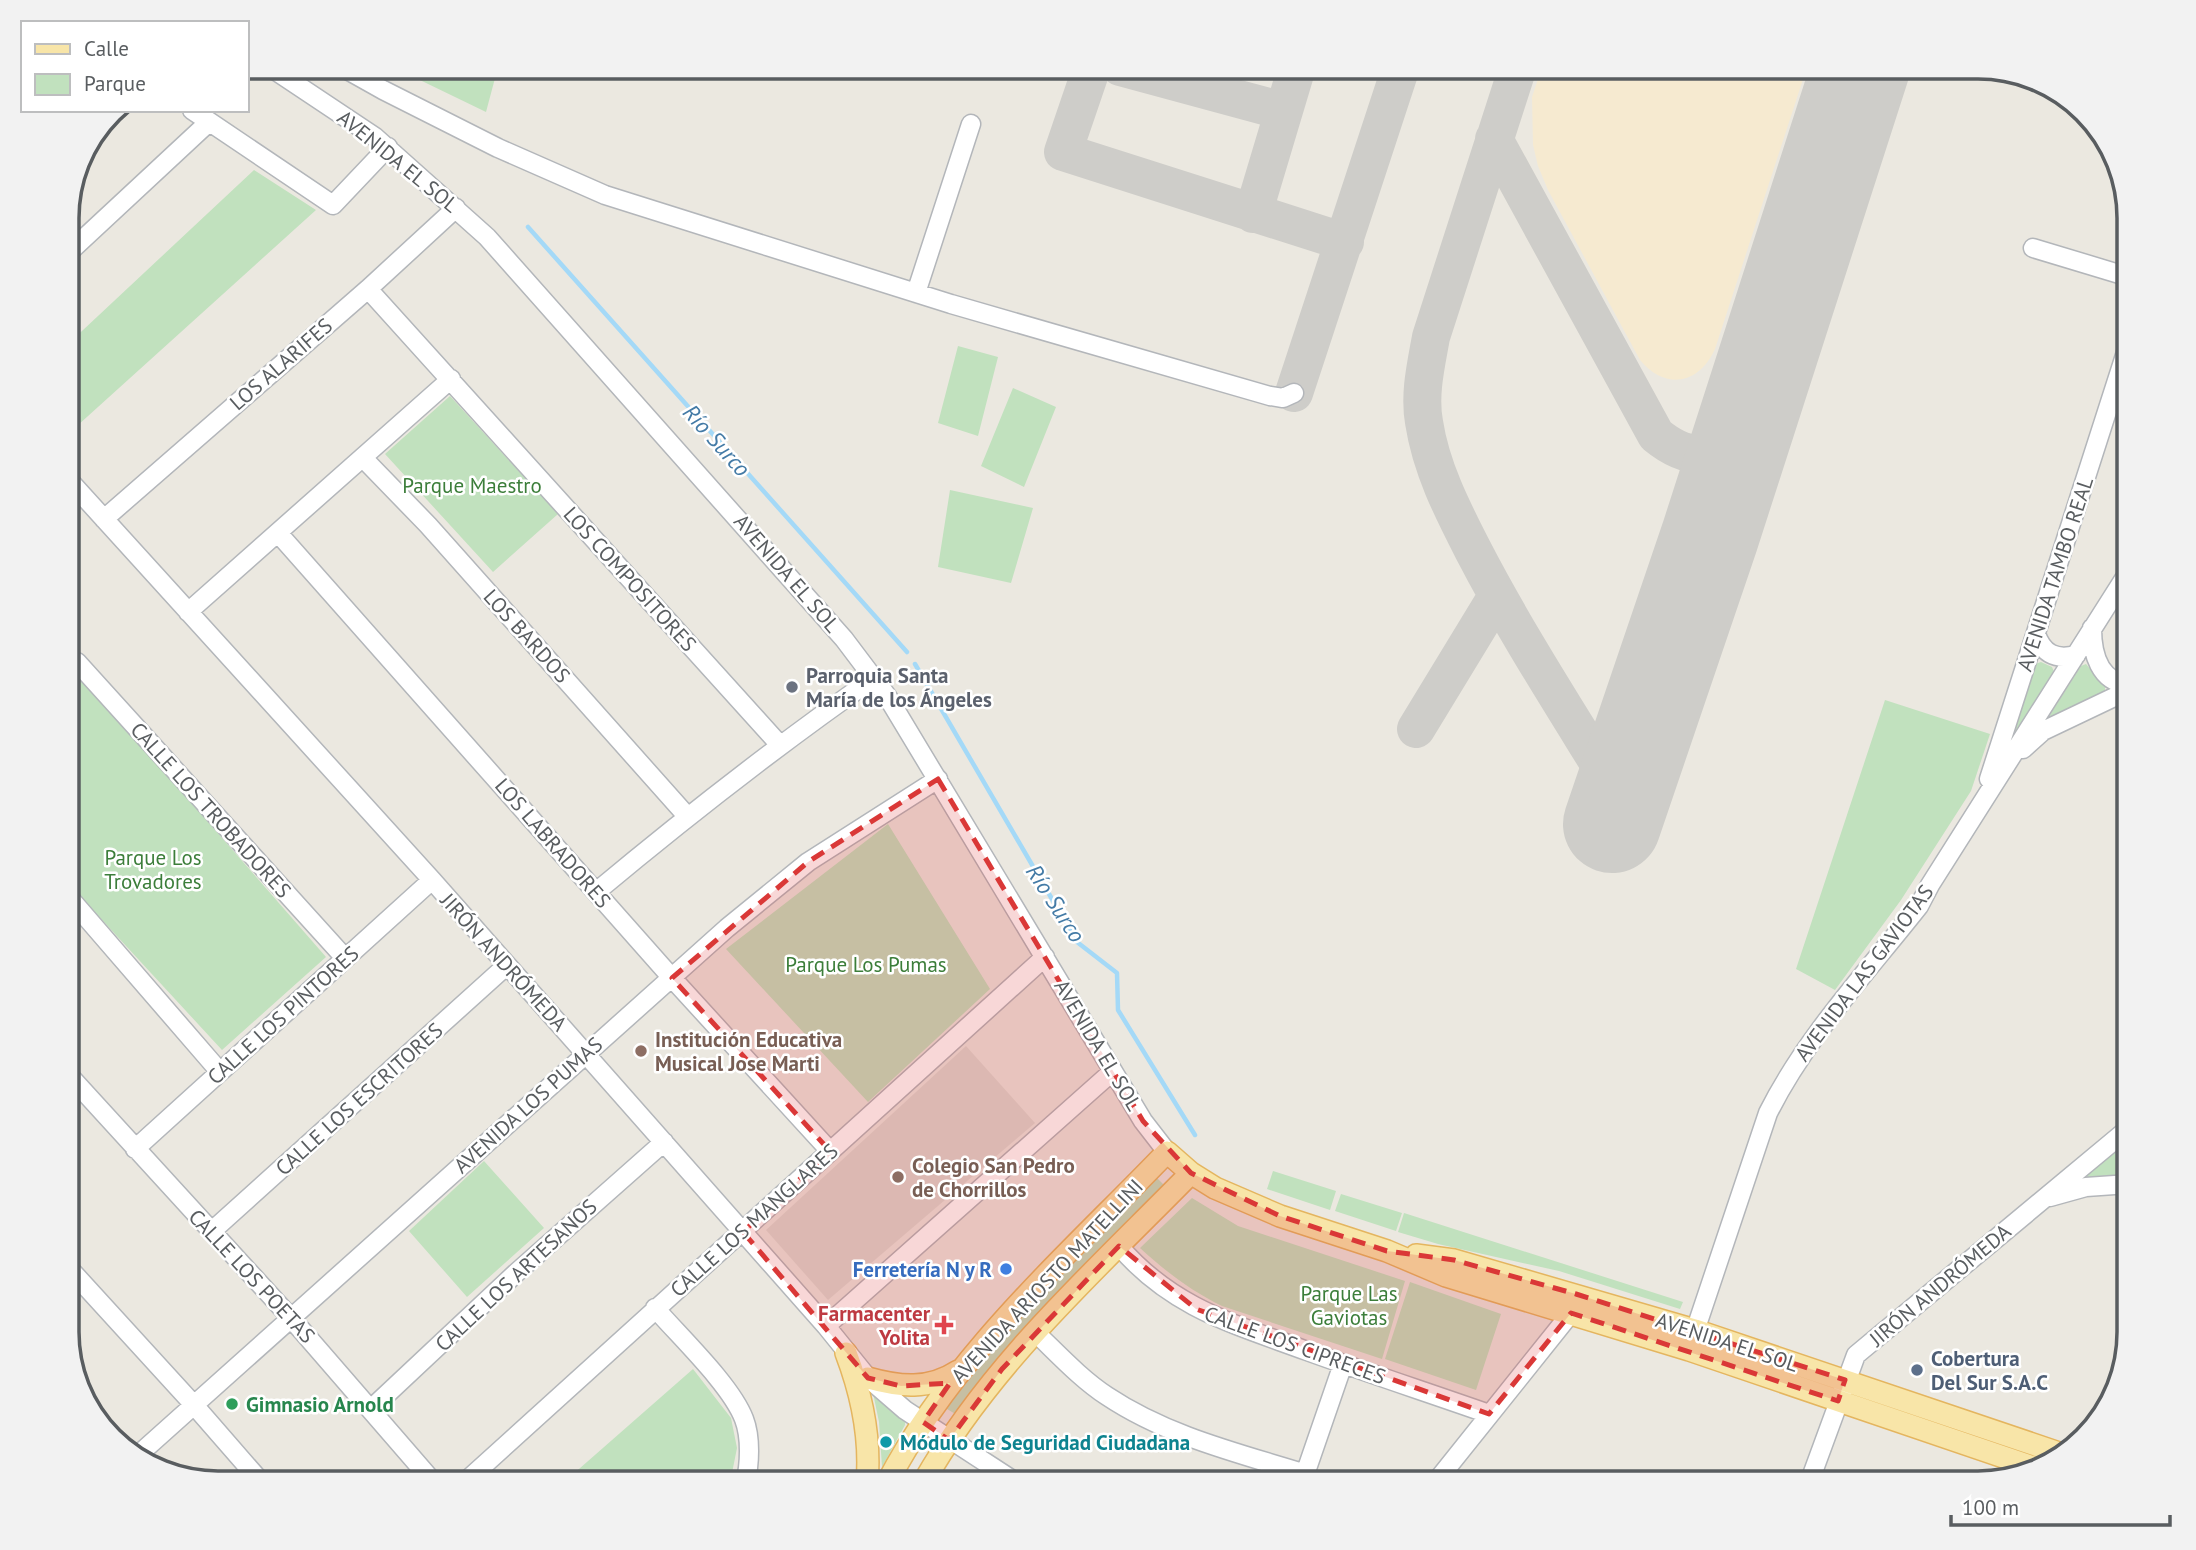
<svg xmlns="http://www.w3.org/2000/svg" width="2196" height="1550" viewBox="0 0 2196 1550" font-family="'PT Sans',sans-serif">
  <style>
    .education { fill: #ddd9d1 }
    .green { fill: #c1e1be }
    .sand { fill: #f6ead0 }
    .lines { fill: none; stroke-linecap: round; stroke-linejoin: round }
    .stream { stroke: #a4d9f7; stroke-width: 4.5 }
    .taxiway { stroke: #cecdc9; stroke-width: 38 }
    .runway { stroke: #cecdc9; stroke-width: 98 }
    .minor-casing { stroke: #b3b6ba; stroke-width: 21 }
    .major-casing { stroke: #e4b55f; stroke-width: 24 }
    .minor { stroke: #fff; stroke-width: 18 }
    .major { stroke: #f8e5a8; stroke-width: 21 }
    .marked { fill: #da3837; fill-opacity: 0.2; stroke: #da3837; stroke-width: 5; stroke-dasharray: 14 9; stroke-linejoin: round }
    .worship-dot { fill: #6b7280; stroke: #fff; stroke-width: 2.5 }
    .education-dot { fill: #8d6e63; stroke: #fff; stroke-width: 2.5 }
    .shop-dot { fill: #3f7fe0; stroke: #fff; stroke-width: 2.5 }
    .health-dot { fill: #e0444e; stroke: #fff; stroke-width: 2.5 }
    .service-dot { fill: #5c6f8a; stroke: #fff; stroke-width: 2.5 }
    .leisure-dot { fill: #2e9e5b; stroke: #fff; stroke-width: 2.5 }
    .culture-dot { fill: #0f9aa8; stroke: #fff; stroke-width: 2.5 }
    .labels { text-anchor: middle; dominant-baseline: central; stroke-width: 5; stroke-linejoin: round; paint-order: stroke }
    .street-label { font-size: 21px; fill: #595d60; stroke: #fff }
    .park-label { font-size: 21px; fill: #3c7e3a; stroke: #fff }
    .worship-label { font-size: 21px; font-weight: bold; fill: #5b616d; stroke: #fff; text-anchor: start }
    .education-label { font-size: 21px; font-weight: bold; fill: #785e54; stroke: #fff; text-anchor: start }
    .shop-label { font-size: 21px; font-weight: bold; fill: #366cbe; stroke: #fff; text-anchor: end }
    .health-label { font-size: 21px; font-weight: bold; fill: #be3a42; stroke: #fff; text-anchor: end }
    .service-label { font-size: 21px; font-weight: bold; fill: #4e5e75; stroke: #fff; text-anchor: start }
    .leisure-label { font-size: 21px; font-weight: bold; fill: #27864d; stroke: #fff; text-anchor: start }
    .culture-label { font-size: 21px; font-weight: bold; fill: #0d838f; stroke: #fff; text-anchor: start }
    .water-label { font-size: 23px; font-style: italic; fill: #447ba6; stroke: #fff }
    .rim { fill: none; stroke: #595d60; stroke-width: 3.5 }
  </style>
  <rect width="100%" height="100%" fill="#ebe8e0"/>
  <path class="education" d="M 966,1046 L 1035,1123 L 828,1300 L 766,1230 Z"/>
  <path class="green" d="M 393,67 L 498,67 L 486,112 Z
    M 254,170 L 316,210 L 67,435 L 67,345 Z
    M 958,346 L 998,357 L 978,436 L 938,423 Z
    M 1013,388 L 1056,407 L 1024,487 L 981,466 Z
    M 450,396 L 558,514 L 493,572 L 385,454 Z
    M 950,490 L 1033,508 L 1011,583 L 938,567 Z
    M 2041,662 L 2052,667 L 2055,674 L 2014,736 L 2011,738 L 2033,669 L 2035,664 Z
    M 2086,664 L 2105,686 L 2105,694 L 2046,721 L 2081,666 Z
    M 72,666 L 326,957 L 222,1050 L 67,882 L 67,673 Z
    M 1885,700 L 1990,734 L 1971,791 L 1901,900 L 1835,990 L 1796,969 Z
    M 888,824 L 990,989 L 868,1102 L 726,949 Z
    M 2129,1133 L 2129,1175 L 2084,1180 L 2081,1177 Z
    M 484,1161 L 544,1228 L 467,1297 L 409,1231 Z
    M 1273,1171 L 1336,1191 L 1330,1210 L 1267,1189 Z
    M 1155,1176 L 1167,1188 L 957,1415 L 942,1406 L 986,1350 Z
    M 1341,1194 L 1402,1213 L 1396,1231 L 1335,1211 Z
    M 1192,1198 L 1238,1226 L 1405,1281 L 1382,1359 L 1222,1306 C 1191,1291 1165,1271 1140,1248 Z
    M 1404,1213 L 1683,1302 L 1680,1309 L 1559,1271 L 1438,1244 L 1398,1232 Z
    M 1410,1282 L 1501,1314 L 1476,1390 L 1385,1359 Z
    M 693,1369 L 731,1418 L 737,1448 L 730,1483 L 563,1483 Z
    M 875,1387 L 905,1421 L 905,1425 L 882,1467 L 879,1422 L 872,1388 Z"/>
  <path class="sand" d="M 1542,67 L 1807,67 L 1715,349 C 1699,384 1666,391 1640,360 L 1548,190 L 1538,166 L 1533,145 L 1532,97 Z"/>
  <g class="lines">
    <path class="stream" d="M 528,227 L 907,652
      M 915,664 L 1077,942 L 1117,973 L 1118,1010 L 1195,1135"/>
    <path class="taxiway" d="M 1092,67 L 1063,152 L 1345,242
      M 1120,67 L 1283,111
      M 1518,67 L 1431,337 C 1426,365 1419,394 1424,422 C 1431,468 1452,509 1473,550 C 1517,635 1570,716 1620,798
      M 1494,139 L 1656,435 C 1689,462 1712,459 1743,432
      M 1253,214 L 1297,67
      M 1294,393 L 1401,67
      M 1416,729 L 1497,596"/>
    <path class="runway" d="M 1612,824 L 1710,536 L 1861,67"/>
    <defs>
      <path id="minor" d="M 270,67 L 375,137 L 487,237 L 844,639 L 887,696 L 1143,1121 L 1167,1152
        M 342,67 L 383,90 L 498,148 L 605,195 L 951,304 L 1270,396 L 1283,398 L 1294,393
        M 192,110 L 333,205 L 388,147
        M 110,114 L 115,110
        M 2033,248 L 2129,277
        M 67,254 L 209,122
        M 368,289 L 779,744
        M 916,293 L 971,124
        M 364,459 L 428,525 L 687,816
        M 67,478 L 432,880 L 826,1326 L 868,1378 L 905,1410 L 1017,1483
        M 104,519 L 368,289 L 456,208
        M 278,533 L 672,978 L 830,1151
        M 67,580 L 67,550
        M 188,612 L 451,379
        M 2092,628 C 2092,653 2099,682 2129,685
        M 2036,634 C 2043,654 2056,660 2076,655
        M 67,660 L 77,662 L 345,958
        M 2023,749 L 2043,731 L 2129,690
        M 1989,779 L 2129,343
        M 596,892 C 686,817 778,745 874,678
        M 67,895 L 220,1072
        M 67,1073 L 291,1318 L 434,1483
        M 135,1149 L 432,880
        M 2050,1197 L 2086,1187 L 2129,1184
        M 212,1231 L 506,966
        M 1119,1246 C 1172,1308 1234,1324 1307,1351 C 1368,1373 1429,1393 1489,1414
        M 67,1266 L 194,1405 L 262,1483
        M 655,1308 C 680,1337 731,1385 744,1419 C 751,1437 750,1465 745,1483
        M 826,1326 L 1113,1071
        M 1035,1332 C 1058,1354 1081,1379 1107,1396 C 1167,1436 1238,1453 1306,1474
        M 1692,1340 L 1768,1113 C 1806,1037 1867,972 1919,906 L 1930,885 L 2129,571
        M 371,1409 L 516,1273 L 664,1142
        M 137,1456 L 727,928 L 808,862 L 938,779
        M 464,1483 C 657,1307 851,1132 1045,957
        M 1302,1483 L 1343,1364
        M 1435,1483 L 1571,1313 L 1573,1305
        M 1809,1483 L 1856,1355 L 2129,1128"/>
      <path id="major" d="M 1416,1255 L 1454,1260 L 1695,1330 L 2062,1454
        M 846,1353 C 862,1395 871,1438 867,1483
        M 868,1378 C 900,1387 929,1390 958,1371
        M 887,1483 C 954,1354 1067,1256 1167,1152 L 1191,1173 L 1215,1188 L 1280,1216 L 1387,1251 L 1446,1276 L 1689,1350 L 2039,1469
        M 923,1483 C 991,1363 1095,1271 1191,1173"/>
    </defs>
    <use href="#minor" class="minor-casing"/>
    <use href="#major" class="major-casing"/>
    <use href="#minor" class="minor"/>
    <use href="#major" class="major"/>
  </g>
  <path class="marked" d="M 938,779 L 1143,1121 L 1191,1173 L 1280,1216 L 1387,1251 L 1454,1260 L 1576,1294 L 1845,1380 L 1838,1401 L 1571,1313 L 1489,1414 L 1196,1309 L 1119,1246 L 1002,1369 L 949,1440 L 923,1422 L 950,1383 L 901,1386 L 868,1378 L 743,1232 L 830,1151 L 672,978 L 808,862 Z"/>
  <circle class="worship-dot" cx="792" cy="687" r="7"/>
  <g class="education-dot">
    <circle cx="641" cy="1051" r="7"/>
    <circle cx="898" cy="1177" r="7"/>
  </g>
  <circle class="shop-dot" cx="1006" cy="1269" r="7"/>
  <path class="health-dot" d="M940.5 1314.5h7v7h7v7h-7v7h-7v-7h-7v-7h7z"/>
  <circle class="service-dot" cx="1917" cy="1370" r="7"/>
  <circle class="leisure-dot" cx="232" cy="1404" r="7"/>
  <circle class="culture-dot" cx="886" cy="1442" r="7"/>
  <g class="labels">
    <g class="street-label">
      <text transform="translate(398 161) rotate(39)">AVENIDA EL SOL</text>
      <text transform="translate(281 364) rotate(-41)">LOS ALARIFES</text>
      <text transform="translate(787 573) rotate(49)">AVENIDA EL SOL</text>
      <text transform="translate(2055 574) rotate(-72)">AVENIDA TAMBO REAL</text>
      <text transform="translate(630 579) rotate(48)">LOS COMPOSITORES</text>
      <text transform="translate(527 636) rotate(48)">LOS BARDOS</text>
      <text transform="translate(211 810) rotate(48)">CALLE LOS TROBADORES</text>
      <text transform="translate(553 843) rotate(49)">LOS LABRADORES</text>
      <text transform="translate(504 962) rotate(48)">JIRÓN ANDRÓMEDA</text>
      <text transform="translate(1864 973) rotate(-53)">AVENIDA LAS GAVIOTAS</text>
      <text transform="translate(283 1015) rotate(-42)">CALLE LOS PINTORES</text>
      <text transform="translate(1098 1045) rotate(59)">AVENIDA EL SOL</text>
      <text transform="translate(359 1099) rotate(-42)">CALLE LOS ESCRITORES</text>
      <text transform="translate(528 1105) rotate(-42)">AVENIDA LOS PUMAS</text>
      <text transform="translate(754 1220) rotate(-42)">CALLE LOS MANGLARES</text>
      <text transform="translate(516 1275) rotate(-43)">CALLE LOS ARTESANOS</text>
      <text transform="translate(252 1276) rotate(47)">CALLE LOS POETAS</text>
      <text transform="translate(1047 1281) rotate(-47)">AVENIDA ARIOSTO MATELLINI</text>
      <text transform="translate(1940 1285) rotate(-40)">JIRÓN ANDRÓMEDA</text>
      <text transform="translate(1727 1342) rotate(18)">AVENIDA EL SOL</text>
      <text transform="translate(1295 1345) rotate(20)">CALLE LOS CIPRECES</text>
    </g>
    <g class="park-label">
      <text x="472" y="485">Parque Maestro</text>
      <text x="153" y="857">Parque Los<tspan x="153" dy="24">Trovadores</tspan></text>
      <text x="866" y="964">Parque Los Pumas</text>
      <text x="1349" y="1293">Parque Las<tspan x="1349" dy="24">Gaviotas</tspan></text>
    </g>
    <g class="worship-label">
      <text x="806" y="675">Parroquia Santa<tspan x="806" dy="24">María de los Ángeles</tspan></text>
    </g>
    <g class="education-label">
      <text x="655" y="1039">Institución Educativa<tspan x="655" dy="24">Musical Jose Marti</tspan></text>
      <text x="912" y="1165">Colegio San Pedro<tspan x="912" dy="24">de Chorrillos</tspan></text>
    </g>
    <g class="shop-label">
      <text x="992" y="1269">Ferretería N y R</text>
    </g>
    <g class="health-label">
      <text x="930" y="1313">Farmacenter<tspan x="930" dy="24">Yolita</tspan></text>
    </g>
    <g class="service-label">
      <text x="1931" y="1358">Cobertura<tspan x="1931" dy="24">Del Sur S.A.C</tspan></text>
    </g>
    <g class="leisure-label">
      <text x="246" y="1404">Gimnasio Arnold</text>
    </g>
    <g class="culture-label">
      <text x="900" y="1442">Módulo de Seguridad Ciudadana</text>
    </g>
    <g class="water-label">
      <text transform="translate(717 440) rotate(48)">Río Surco</text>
      <text transform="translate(1056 903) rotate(57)">Río Surco</text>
    </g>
  </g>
  <path d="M0 0H2196V1550H0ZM218 79H1978A139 139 0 0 1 2117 218V1332A139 139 0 0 1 1978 1471H218A139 139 0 0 1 79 1332V218A139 139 0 0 1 218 79Z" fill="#f2f2f2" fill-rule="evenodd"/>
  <path class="rim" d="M218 79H1978A139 139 0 0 1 2117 218V1332A139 139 0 0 1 1978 1471H218A139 139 0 0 1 79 1332V218A139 139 0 0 1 218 79Z"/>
  <rect x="21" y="21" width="228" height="91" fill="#ffffff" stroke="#bdbebf" stroke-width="2"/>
  <rect x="35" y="44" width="35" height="10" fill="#f8e5a8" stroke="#bdbebf" stroke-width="2"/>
  <text x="84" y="56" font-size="21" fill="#595d60">Calle</text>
  <rect x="35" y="74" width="35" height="21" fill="#c1e1be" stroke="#bdbebf" stroke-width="2"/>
  <text x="84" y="91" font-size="21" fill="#595d60">Parque</text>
  <path d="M1951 1515v10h219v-10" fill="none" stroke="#595d60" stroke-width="3.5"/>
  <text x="1962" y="1515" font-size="21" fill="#595d60" stroke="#ffffff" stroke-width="5" paint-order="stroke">100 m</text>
</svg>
